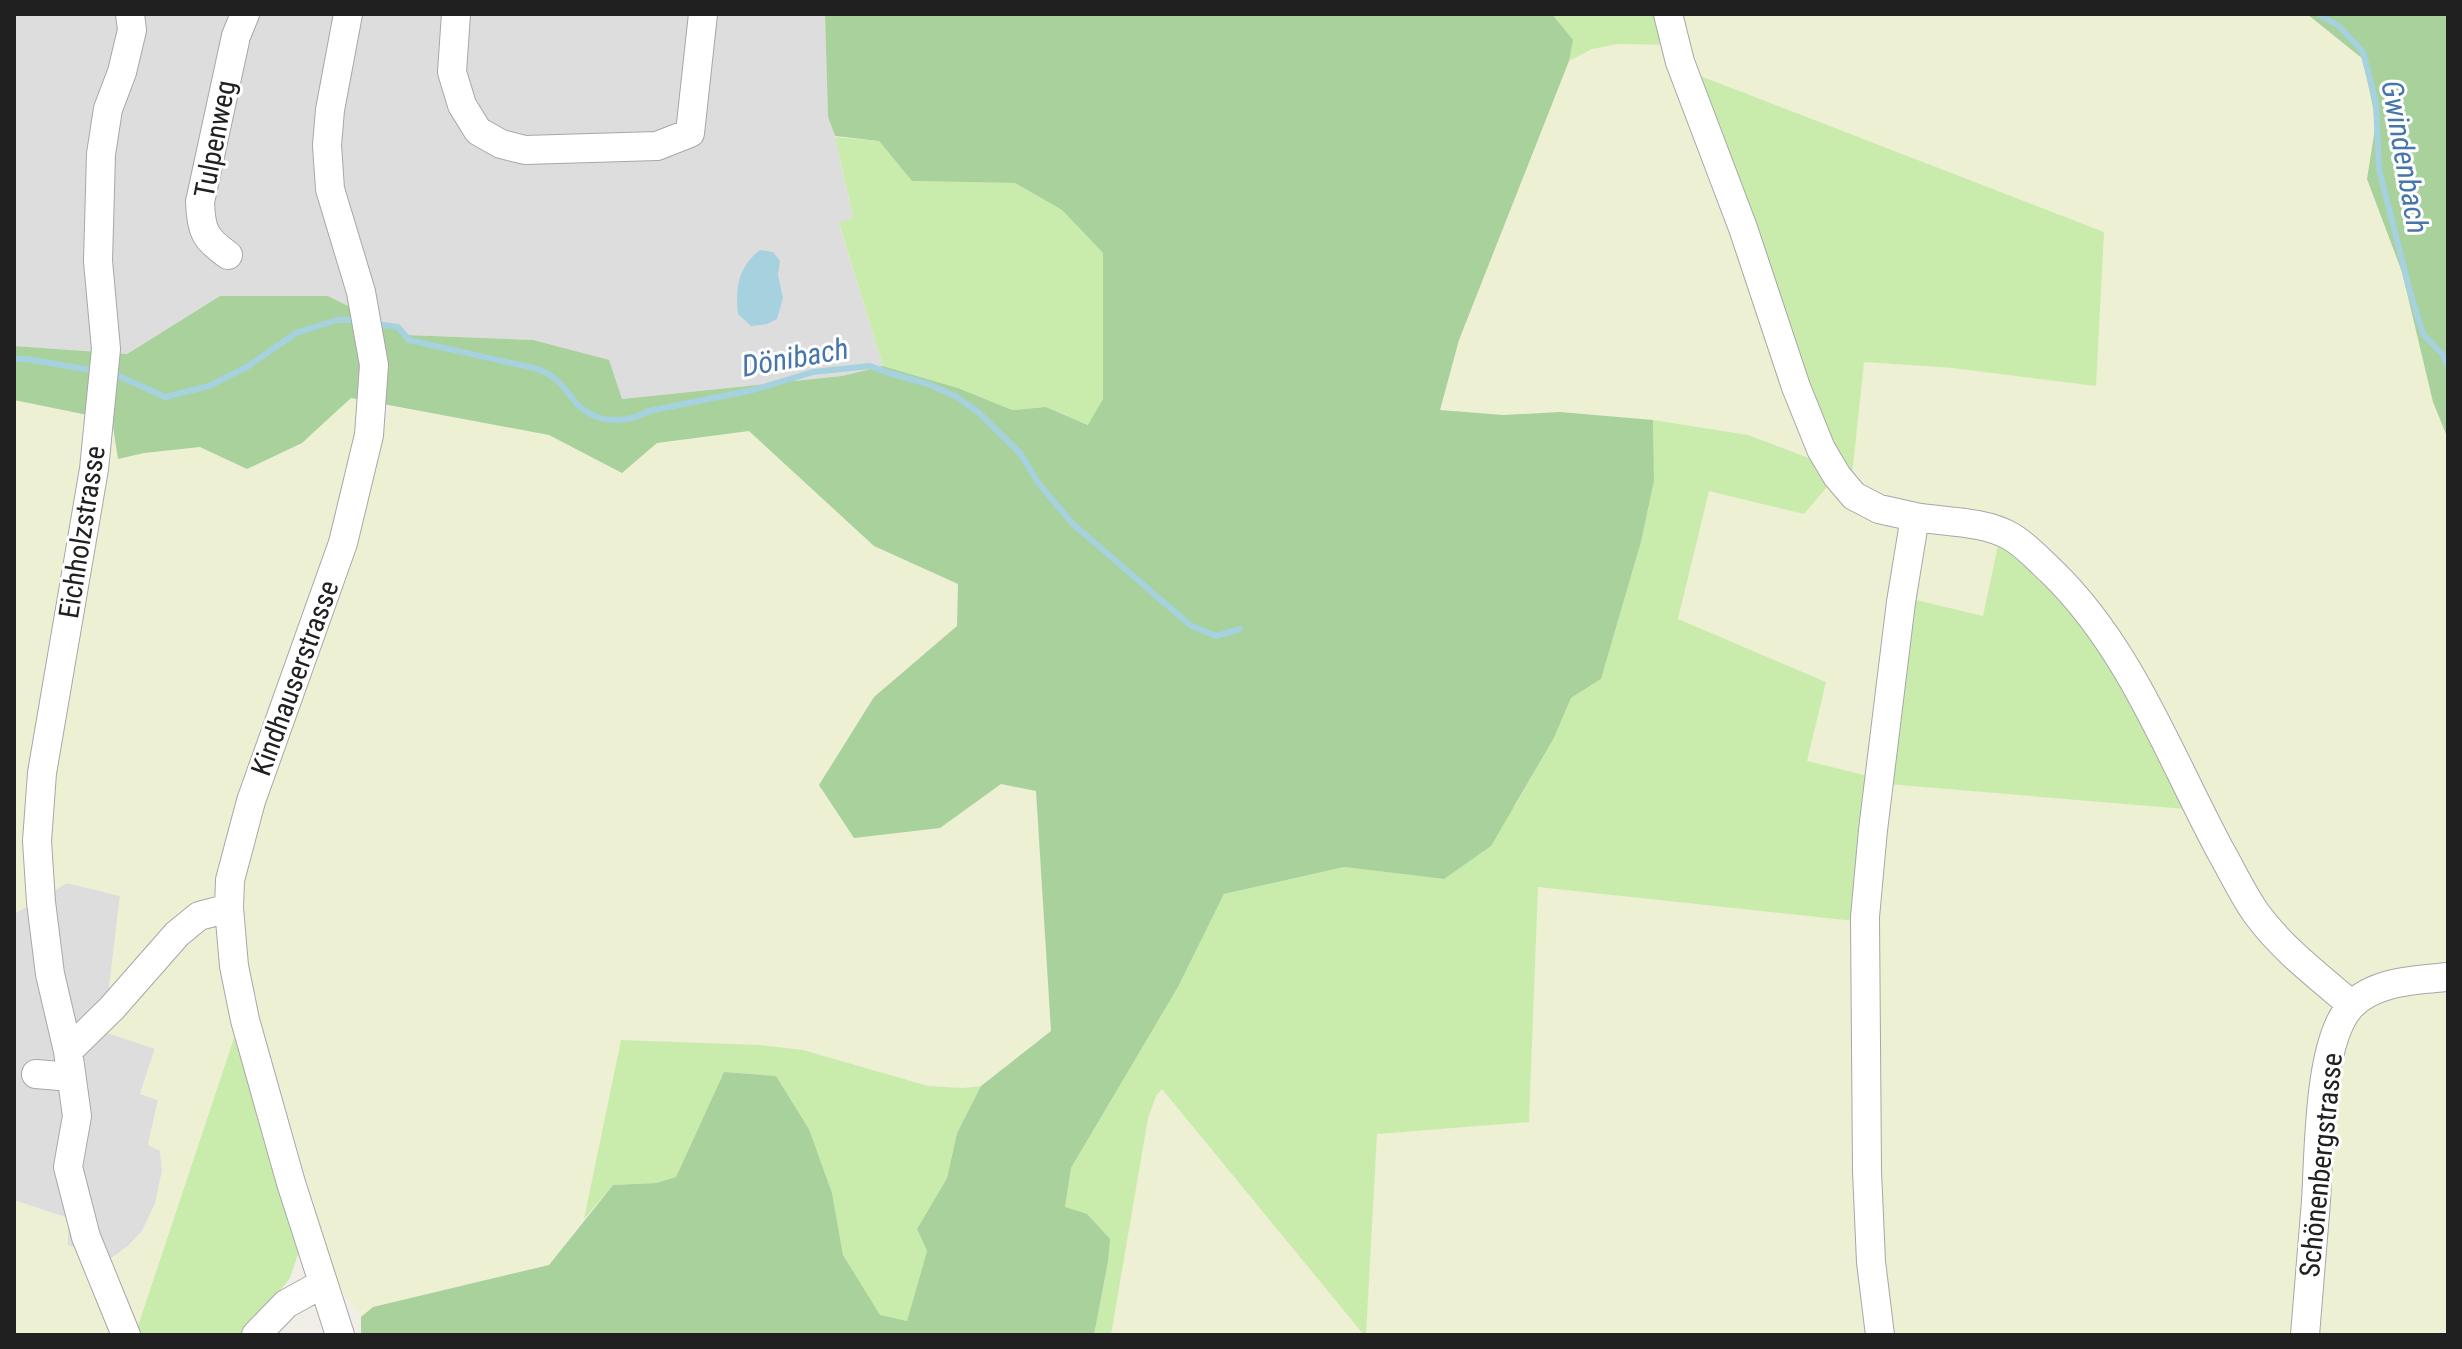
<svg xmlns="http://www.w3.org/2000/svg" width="2462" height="1349" viewBox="0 0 2462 1349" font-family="'Roboto Condensed',sans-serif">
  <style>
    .residential { fill: #dedddd }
    .farmland { fill: #edf0d2 }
    .grass { fill: #c9ecac }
    .forest { fill: #a9d19b }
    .water { fill: #a6d1df }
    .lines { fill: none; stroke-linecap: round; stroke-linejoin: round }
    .stream { stroke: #a6d1df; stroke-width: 6 }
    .minor-casing { stroke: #a7a7a7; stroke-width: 30 }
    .minor { stroke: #fff; stroke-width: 28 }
    .labels { text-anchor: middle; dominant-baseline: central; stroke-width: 6; stroke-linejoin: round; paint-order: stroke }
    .street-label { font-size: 28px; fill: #202020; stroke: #fff }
    .water-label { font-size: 30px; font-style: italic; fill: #4676ac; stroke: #fff }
  </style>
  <rect width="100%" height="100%" fill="#f1eee7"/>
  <path class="residential" d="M 14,14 L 825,14 L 828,117 L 835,137 L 853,218 L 839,224 L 883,366 L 842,376 L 622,399 L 533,340 L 407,335 L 328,296 L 220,296 L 127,354 L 14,346 Z
    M 67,883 L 120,896 L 107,1005 L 155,1048 L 140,1094 L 158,1100 L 148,1144 L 160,1150 L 162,1171 L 155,1204 L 142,1231 L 128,1246 L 109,1260 L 68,1245 L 68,1218 L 14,1200 L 14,914 Z"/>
  <path class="farmland" d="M 1677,14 L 2307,14 L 2363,59 L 2376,122 L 2367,179 L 2402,272 L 2433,402 L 2448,439 L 2448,1335 L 1366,1335 L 1377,1133 L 1529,1122 L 1538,887 L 1873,923 L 1887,784 L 2208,811 L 2001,532 L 1983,616 L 1895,595 L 1872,777 L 1807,761 L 1826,681 L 1678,620 L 1708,490 L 1803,514 L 1832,481 L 1851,484 L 1864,362 L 1953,368 L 1696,75 L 1819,461 L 1748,435 L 1653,420 L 1560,412 L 1503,415 L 1440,411 L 1459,340 L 1569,61 L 1592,49 L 1618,44 L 1681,45 Z
    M 351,398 L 364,401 L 326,554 L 240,793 L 237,1029 L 135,1335 L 14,1335 L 14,1200 L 68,1219 L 68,1245 L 109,1260 L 128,1246 L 142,1231 L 155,1204 L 162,1171 L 160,1151 L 148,1145 L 158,1100 L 140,1094 L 155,1049 L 107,1033 L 107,1005 L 120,896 L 67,883 L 14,914 L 14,400 L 112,420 L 118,459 L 144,453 L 200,447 L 247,469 L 302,443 Z
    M 390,406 L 549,435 L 622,473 L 657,443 L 749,431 L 874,546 L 958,584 L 957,626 L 874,697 L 940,828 L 1001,784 L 1036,791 L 1051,1031 L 981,1086 L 963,1088 L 928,1086 L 904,1080 L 803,1050 L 759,1045 L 622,1040 L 584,1219 L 549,1265 L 373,1307 L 361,1317 L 337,1285 L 251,987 L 244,939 L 245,865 L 275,763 L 370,488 Z
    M 1162,1089 L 1364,1335 L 1111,1335 L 1147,1120 L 1156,1096 Z"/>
  <path class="grass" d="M 1552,14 L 1677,14 L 1682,45 L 1618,44 L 1592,49 L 1569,61 L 1572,40 Z
    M 1695,74 L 2104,232 L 2096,386 L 1953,368 L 1864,362 L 1851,485 L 1832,481 L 1804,514 L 1709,491 L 1678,619 L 1826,682 L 1807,761 L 1872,777 L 1895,595 L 1983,616 L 2001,531 L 2026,544 L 2209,811 L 1887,784 L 1873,923 L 1538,887 L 1529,1122 L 1377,1134 L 1366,1335 L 1364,1335 L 1162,1089 L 1156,1096 L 1148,1118 L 1111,1335 L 1094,1335 L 1108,1262 L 1065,1207 L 1071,1168 L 1178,987 L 1224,894 L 1344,867 L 1444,879 L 1515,806 L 1554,738 L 1571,698 L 1601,679 L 1641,542 L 1654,481 L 1653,420 L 1748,435 L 1817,461 Z
    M 835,137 L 879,141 L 912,181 L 1015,183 L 1062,210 L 1103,253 L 1103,399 L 1089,425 L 1046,407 L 1012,410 L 958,388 L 883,366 L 839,223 L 853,217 Z
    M 237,1029 L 300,1248 L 290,1278 L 245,1335 L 135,1335 Z
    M 621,1040 L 759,1045 L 803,1050 L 928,1086 L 963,1088 L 981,1086 L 957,1133 L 947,1178 L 917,1229 L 927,1251 L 907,1321 L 880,1316 L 843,1255 L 832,1193 L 809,1129 L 776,1076 L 724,1072 L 676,1177 L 656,1183 L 613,1185 L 584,1219 Z"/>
  <path class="forest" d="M 825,14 L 1552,14 L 1573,40 L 1569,61 L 1459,340 L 1440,410 L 1503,415 L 1560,412 L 1653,420 L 1654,481 L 1641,542 L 1601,679 L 1571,698 L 1554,738 L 1491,846 L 1444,879 L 1344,867 L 1224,894 L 1178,987 L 1071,1168 L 1065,1207 L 1087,1214 L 1110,1239 L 1108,1262 L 1094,1335 L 361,1335 L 361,1317 L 373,1307 L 549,1265 L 613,1185 L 656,1183 L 676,1177 L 724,1072 L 776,1076 L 809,1129 L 832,1193 L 843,1255 L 880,1315 L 907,1321 L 927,1251 L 917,1229 L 947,1178 L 957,1133 L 981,1086 L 1051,1031 L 1036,791 L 1001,784 L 940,828 L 854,838 L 819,785 L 874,697 L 957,626 L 958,584 L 874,546 L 749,431 L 657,443 L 622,473 L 549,435 L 351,398 L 302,443 L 247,469 L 200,447 L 144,453 L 118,459 L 112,420 L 14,400 L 14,346 L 127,354 L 220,296 L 328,296 L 407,335 L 533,340 L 609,360 L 622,399 L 842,376 L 883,366 L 958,388 L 1012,410 L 1046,407 L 1088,425 L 1103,399 L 1103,253 L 1062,210 L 1015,183 L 912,181 L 879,141 L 835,136 L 828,117 Z
    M 2307,14 L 2448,14 L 2448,439 L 2433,402 L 2402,272 L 2367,179 L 2376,122 L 2363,59 Z"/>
  <path class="water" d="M 760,250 L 773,252 L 780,261 L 778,275 L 783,298 L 777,319 L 767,324 L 751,326 L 738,314 C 735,288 738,267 760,250 Z"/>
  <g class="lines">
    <path class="stream" d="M 2318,14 L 2339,26 L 2363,52 L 2376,103 L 2379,169 L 2409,288 L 2423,334 L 2443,355 L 2448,367
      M 383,325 L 398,327 L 409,340 L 538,369 C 544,372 551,375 555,379 C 564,386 570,396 577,404 C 597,424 625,424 649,411 L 753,390 L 813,372 L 870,366 L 889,373 L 928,384 L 955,396 L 977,411 L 1020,453 L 1039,484 L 1073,524 L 1190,625 L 1216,636 L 1240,629
      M 14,359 L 26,359 L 97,371
      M 112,373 L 165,397 L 209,386 L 247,367 L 296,333 L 337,320 L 351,320"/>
    <defs>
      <path id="minor" d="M 456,14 L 452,72 L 462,105 L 478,131 L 501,144 L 525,150 L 657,146 L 690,133 L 703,14
        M 1668,14 L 1680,62 L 1743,228 L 1796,387 L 1821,449 L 1837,476 L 1854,496 L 1879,509 L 1915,517
        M 228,255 C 205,239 201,231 200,202 L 236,36 L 245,14
        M 68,1051 L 112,1008 L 177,934 L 199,916 L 229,908
        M 36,1074 L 71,1077
        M 126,1335 L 86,1237 L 68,1167 L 77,1116 L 68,1051 L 50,974 L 41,902 L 37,841 L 42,773 L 94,469 L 106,349 L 98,261 L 101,154 L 108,109 L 122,72 L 132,30 L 130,14
        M 256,1335 L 286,1304 L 322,1284
        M 340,1335 L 291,1183 L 245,1020 L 234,966 L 229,908 L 230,880 L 251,801 L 343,543 L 369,435 L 374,365 L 361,292 L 330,189 L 327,145 L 330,110 L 348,14
        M 1880,1335 L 1871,1262 L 1867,1171 L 1865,917 L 1873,830 L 1901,602 L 1915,517 C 1945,522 1983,521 2010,536 C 2026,545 2038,559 2051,571 C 2130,647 2169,755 2220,850 C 2232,871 2242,893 2256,913 C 2282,949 2318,976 2352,1005
        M 2305,1335 C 2309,1291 2312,1246 2316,1201 C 2319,1153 2318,1041 2351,1006 C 2374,981 2416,980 2448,977"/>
    </defs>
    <use href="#minor" class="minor-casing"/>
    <use href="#minor" class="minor"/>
  </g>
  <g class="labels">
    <g class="street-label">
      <text transform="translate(215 139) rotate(-79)">Tulpenweg</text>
      <text transform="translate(82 532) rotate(-81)">Eichholzstrasse</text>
      <text transform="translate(295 678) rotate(-70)">Kindhauserstrasse</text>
      <text transform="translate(2321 1165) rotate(-84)">Schönenbergstrasse</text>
    </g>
    <g class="water-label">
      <text transform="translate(2405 157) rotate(80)">Gwindenbach</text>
      <text transform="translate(795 357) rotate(-10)">Dönibach</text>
    </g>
  </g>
  <rect width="2462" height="1349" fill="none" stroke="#202020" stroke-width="32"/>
</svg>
